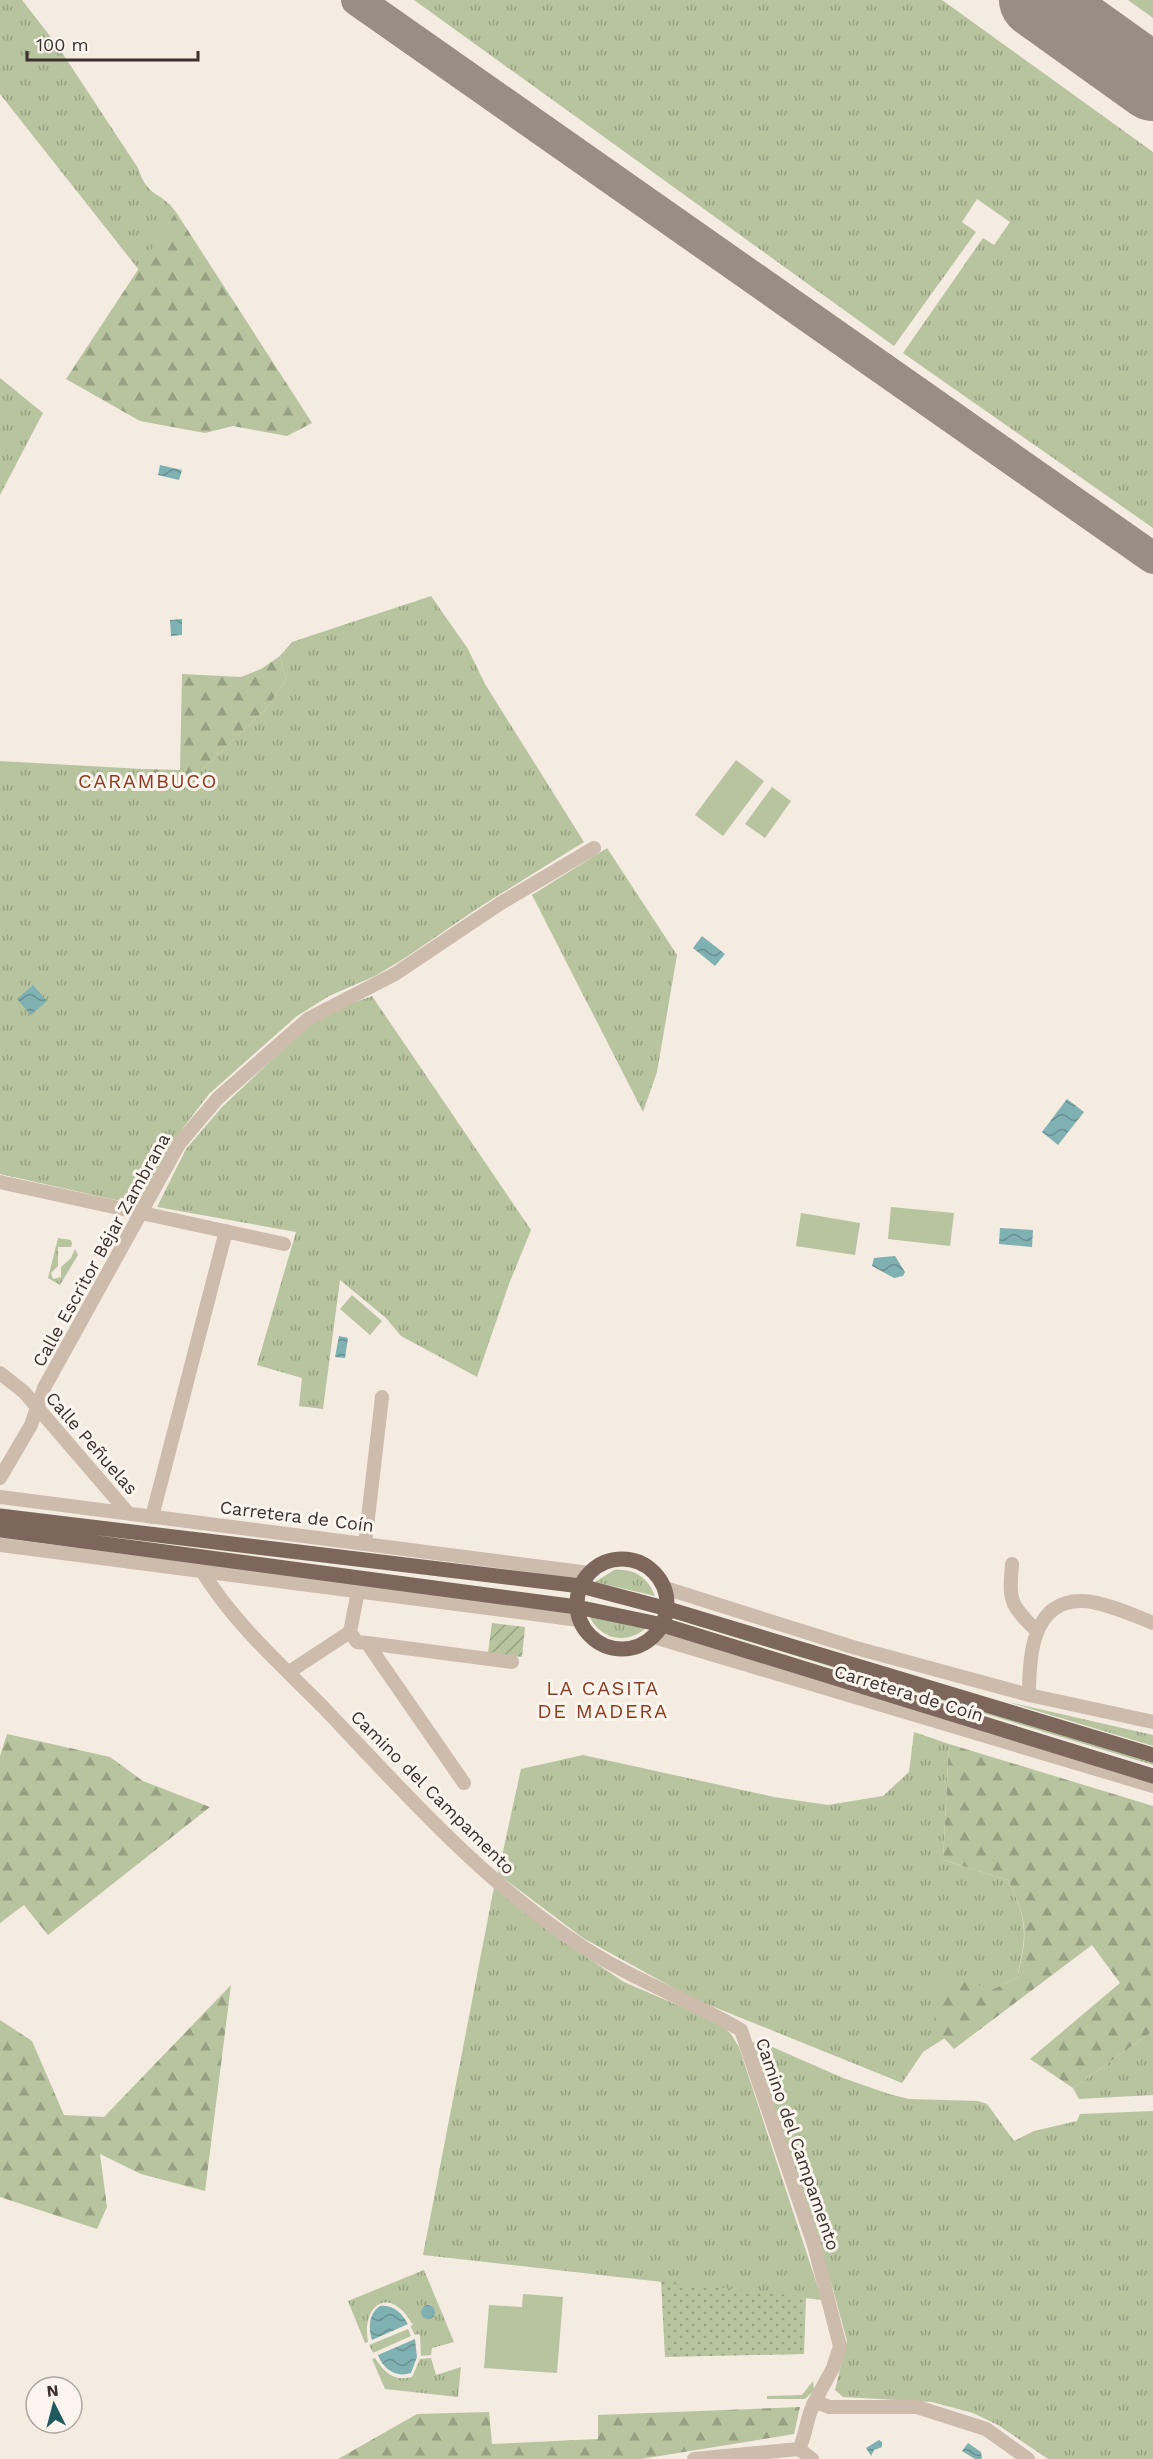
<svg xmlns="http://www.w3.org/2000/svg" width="1153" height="2459" viewBox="0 0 1153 2459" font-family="'Work Sans',sans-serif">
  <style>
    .grass { fill: url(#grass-tufts) }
    .forest { fill: url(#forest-firs) }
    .park { fill: url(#park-dots) }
    .garden { fill: url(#garden-furrows) }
    .pitch { fill: #b8c4a0 }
    .water { fill: url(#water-waves) }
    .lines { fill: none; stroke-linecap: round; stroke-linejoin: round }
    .taxiway { stroke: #988e86; stroke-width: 32 }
    .runway { stroke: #988e86; stroke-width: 76 }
    .street { stroke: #cdbbac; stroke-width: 14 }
    .primary { stroke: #7d675c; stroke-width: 15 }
    .labels { text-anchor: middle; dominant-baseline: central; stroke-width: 6; stroke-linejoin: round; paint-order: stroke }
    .street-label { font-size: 18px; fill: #3b302b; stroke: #fbf5ee }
    .neighbourhood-label { font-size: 20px; letter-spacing: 1.5px; fill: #8c3b22; stroke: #fbf5ee }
  </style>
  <defs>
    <pattern id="grass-tufts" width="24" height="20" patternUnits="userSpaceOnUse" patternTransform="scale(1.5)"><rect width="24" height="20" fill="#b8c4a0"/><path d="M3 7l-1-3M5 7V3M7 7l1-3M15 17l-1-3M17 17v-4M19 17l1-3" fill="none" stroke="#97a083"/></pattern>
    <pattern id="forest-firs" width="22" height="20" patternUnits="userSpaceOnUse" patternTransform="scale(1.5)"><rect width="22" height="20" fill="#b8c4a0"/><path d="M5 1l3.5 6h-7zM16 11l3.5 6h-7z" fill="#97a083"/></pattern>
    <pattern id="park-dots" width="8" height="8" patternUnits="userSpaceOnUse" patternTransform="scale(1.5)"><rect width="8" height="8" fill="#b8c4a0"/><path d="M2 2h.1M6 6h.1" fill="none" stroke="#97a083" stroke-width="1.8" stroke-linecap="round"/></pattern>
    <pattern id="garden-furrows" width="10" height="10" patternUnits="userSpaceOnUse" patternTransform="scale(1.5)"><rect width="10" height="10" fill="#b8c4a0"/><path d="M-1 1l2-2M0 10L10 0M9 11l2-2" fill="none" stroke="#97a083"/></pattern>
    <pattern id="water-waves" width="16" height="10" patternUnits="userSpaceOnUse" patternTransform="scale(1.5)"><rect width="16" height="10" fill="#7fb0b2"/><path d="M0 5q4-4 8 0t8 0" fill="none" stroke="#699091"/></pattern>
  </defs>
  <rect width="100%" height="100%" fill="#f4ebe1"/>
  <path class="grass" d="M 0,0 L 22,0 L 57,45 L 138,168 C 148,199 160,190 176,212 L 139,270 L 0,94 Z
    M 414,0 L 942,0 L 1153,152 L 1153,528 L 903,353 L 983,238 L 994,245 L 1010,222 L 977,199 L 962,222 L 976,232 L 894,346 Z
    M 1128,0 L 1153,0 L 1153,18 Z
    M 0,378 L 43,413 L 0,495 Z
    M 431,596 L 468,649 L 485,684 L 584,842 L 478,908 L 405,958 L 375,976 L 329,996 L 297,1016 L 209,1094 L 183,1128 L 138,1205 L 0,1174 L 0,761 L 142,769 L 161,788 L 181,784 L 200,771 L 267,708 L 286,680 L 280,656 L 292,642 Z
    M 607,848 L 677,955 L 657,1072 L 643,1112 L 532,895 Z
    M 372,996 L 531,1230 L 509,1284 L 477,1377 L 401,1336 L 386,1318 L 340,1280 L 323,1409 L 299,1406 L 302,1378 L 257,1365 L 296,1232 L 157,1207 L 186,1149 L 222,1107 L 310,1024 L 342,1007 Z
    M 58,1238 L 71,1240 L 72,1244 L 71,1247 L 58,1247 L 58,1266 L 51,1273 L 53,1279 L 61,1277 L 61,1267 L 71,1258 L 75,1249 L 78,1255 L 60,1285 L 48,1278 Z
    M 614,1570 C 634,1568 648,1577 655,1596 L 595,1582 Z
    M 588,1613 L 646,1628 C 625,1646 598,1639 588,1613 Z
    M 688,1621 L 1153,1762 L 1153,1765 L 688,1623 Z
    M 1008,1702 L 1153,1735 L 1153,1746 Z
    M 914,1732 L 949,1744 L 943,1860 L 1008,1880 C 1028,1921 1027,1934 1017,1978 L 993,1989 L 934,2026 L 945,2038 L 923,2052 L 902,2083 L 692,1998 L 583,1938 L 498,1874 L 521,1769 L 583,1755 L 774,1797 L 828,1805 L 883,1796 L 909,1772 Z
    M 494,1887 L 576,1950 L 624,1982 L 719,2023 L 731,2034 L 739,2047 L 822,2300 L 423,2255 Z
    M 1153,2031 L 1153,2095 L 1079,2099 L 1073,2088 Z
    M 756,2040 L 843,2078 L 889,2094 L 909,2099 L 978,2101 L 987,2104 L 1014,2141 L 1034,2131 L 1077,2121 L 1080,2114 L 1153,2111 L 1153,2459 L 1048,2459 L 998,2425 L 973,2413 L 932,2402 L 843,2397 L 835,2390 L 847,2341 L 833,2289 L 752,2044 Z
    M 424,2270 L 454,2342 L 432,2348 L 431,2355 L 421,2356 L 420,2336 L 419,2334 L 415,2335 L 411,2327 L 414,2322 L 412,2324 C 392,2286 361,2302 368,2342 L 365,2343 L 348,2301 Z
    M 408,2329 L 411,2336 L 373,2353 L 369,2345 Z
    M 375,2358 C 384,2372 394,2382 412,2377 L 420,2359 L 431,2358 L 436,2375 L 461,2367 L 458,2397 L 385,2389 L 372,2359 Z
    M 813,2381 L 814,2390 L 805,2399 L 767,2399 L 767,2396 L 802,2395 Z"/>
  <path class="forest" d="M 176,212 L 312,423 L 287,436 L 233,426 L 205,433 L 140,421 L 66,379 Z
    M 280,656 L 286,680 L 267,708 L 200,771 L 181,784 L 161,788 L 142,769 L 180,770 L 182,674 L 241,677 L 261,669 Z
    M 7,1734 L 110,1757 L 143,1781 L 210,1807 L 48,1935 L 24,1905 L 0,1923 L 0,1756 Z
    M 949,1744 L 1153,1806 L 1153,2031 L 1073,2088 L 1030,2059 L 1120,1983 L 1092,1945 L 954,2049 L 934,2027 L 937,1975 L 993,1989 L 1017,1978 C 1028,1934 1028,1921 1008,1880 L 943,1860 Z
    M 231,1985 L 205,2191 L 141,2174 L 100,2154 L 107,2207 L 97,2229 L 0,2197 L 0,2020 L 32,2041 L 64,2115 L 104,2117 Z
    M 800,2407 L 794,2434 L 641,2459 L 338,2459 L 417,2414 L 489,2412 L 492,2444 L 598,2439 L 598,2415 Z"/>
  <path class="park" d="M 661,2281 L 806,2297 L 804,2354 L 665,2357 Z"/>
  <path class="garden" d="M 492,1623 L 525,1627 L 522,1657 L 488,1653 Z"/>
  <path class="pitch" d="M 736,760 L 764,781 L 723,836 L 695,815 Z
    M 772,787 L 791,801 L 765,838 L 745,824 Z
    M 891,1207 L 954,1213 L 950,1246 L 888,1239 Z
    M 801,1213 L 860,1223 L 855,1255 L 796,1246 Z
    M 352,1295 L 382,1321 L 370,1335 L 340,1309 Z
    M 523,2294 L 563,2297 L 557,2373 L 484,2368 L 489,2305 L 522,2307 Z"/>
  <path class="water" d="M 160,465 L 182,470 L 179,480 L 158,475 Z
    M 182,619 L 182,635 L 171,636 L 170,620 Z
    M 702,936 L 725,954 L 715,966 L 693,948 Z
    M 33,985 L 47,1001 L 31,1015 L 17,999 Z
    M 1067,1099 L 1084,1112 L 1058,1145 L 1042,1132 Z
    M 1000,1228 L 1033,1230 L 1032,1247 L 999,1244 Z
    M 895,1256 L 905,1272 L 903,1276 L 894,1278 L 872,1266 L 874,1258 Z
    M 339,1336 L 348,1338 L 345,1358 L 335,1357 Z
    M421 2312a7 7 0 1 1 14 0a7 7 0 1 1-14 0Z
    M 380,2306 C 393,2304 402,2313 408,2324 L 372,2340 C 368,2327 369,2313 380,2306 Z
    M 415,2339 L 417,2357 L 411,2373 C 396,2378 383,2369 378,2355 Z
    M 879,2440 L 882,2442 L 882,2447 L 874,2450 L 871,2456 L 866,2448 Z
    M 968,2443 L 981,2452 L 982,2459 L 975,2459 L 962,2451 Z"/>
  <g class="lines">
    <path class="taxiway" d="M 357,0 L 1153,558"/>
    <path class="runway" d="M 1037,0 L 1153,83"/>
    <path class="street" d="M 0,1182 L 284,1244
      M 0,1373 L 24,1392 L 128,1513
      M 0,1478 L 31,1425 L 44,1388 L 179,1144 L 218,1098 L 308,1019 L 395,974 L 501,903 L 594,848
      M 0,1497 L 589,1573
      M 152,1517 L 226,1231
      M 365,1544 L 382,1397
      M 0,1545 L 579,1620
      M 1012,1564 C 1009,1600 1009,1604 1036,1630
      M 202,1571 C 233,1622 281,1665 323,1707 C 403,1791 482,1881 580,1945 C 631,1979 688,1999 741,2030 L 814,2245 L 840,2346 L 833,2368 L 815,2401
      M 665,1588 L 856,1648 L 1029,1695 L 1153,1722
      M 350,1632 L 357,1642 L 367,1643 L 512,1662
      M 654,1637 L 1153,1786
      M 367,1643 L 464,1783
      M 289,1672 L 350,1632 L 358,1591
      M 1029,1695 C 1029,1659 1031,1601 1081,1601 C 1099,1600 1136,1616 1153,1623
      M 799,2449 C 807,2433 806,2417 815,2401 L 829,2407 L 917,2407 L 986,2429 L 1028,2459
      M 799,2449 L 812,2459
      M 694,2459 L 799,2449"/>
    <path class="primary" d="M 0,1516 L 581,1586 L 668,1609 L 1153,1755
      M 0,1530 L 577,1607 L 663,1625 L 1153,1776
      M577 1604a45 45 0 1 1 90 0a45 45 0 1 1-90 0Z"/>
  </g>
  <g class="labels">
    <g class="street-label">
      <text transform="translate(101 1250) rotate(-61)">Calle Escritor Béjar Zambrana</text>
      <text transform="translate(92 1443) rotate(49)">Calle Peñuelas</text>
      <text transform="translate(297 1516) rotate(7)">Carretera de Coín</text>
      <text transform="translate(909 1693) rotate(17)">Carretera de Coín</text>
      <text transform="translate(433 1792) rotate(45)">Camino del Campamento</text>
      <text transform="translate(798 2144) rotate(71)">Camino del Campamento</text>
    </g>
    <g class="neighbourhood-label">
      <text x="148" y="781">CARAMBUCO</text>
      <text x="603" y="1688">LA CASITA<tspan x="603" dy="23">DE MADERA</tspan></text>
    </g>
  </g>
  <g transform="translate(54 2405) rotate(354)"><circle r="28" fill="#fbf5ee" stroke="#aea6a0" stroke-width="1.5"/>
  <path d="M0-4.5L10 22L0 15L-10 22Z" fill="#1f5a5e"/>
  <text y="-9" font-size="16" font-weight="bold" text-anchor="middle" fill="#3b302b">N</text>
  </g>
  <path d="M27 51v9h171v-9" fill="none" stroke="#3b302b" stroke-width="3"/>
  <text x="36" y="51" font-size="18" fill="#3b302b" stroke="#fbf5ee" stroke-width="4.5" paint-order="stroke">100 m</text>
</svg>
